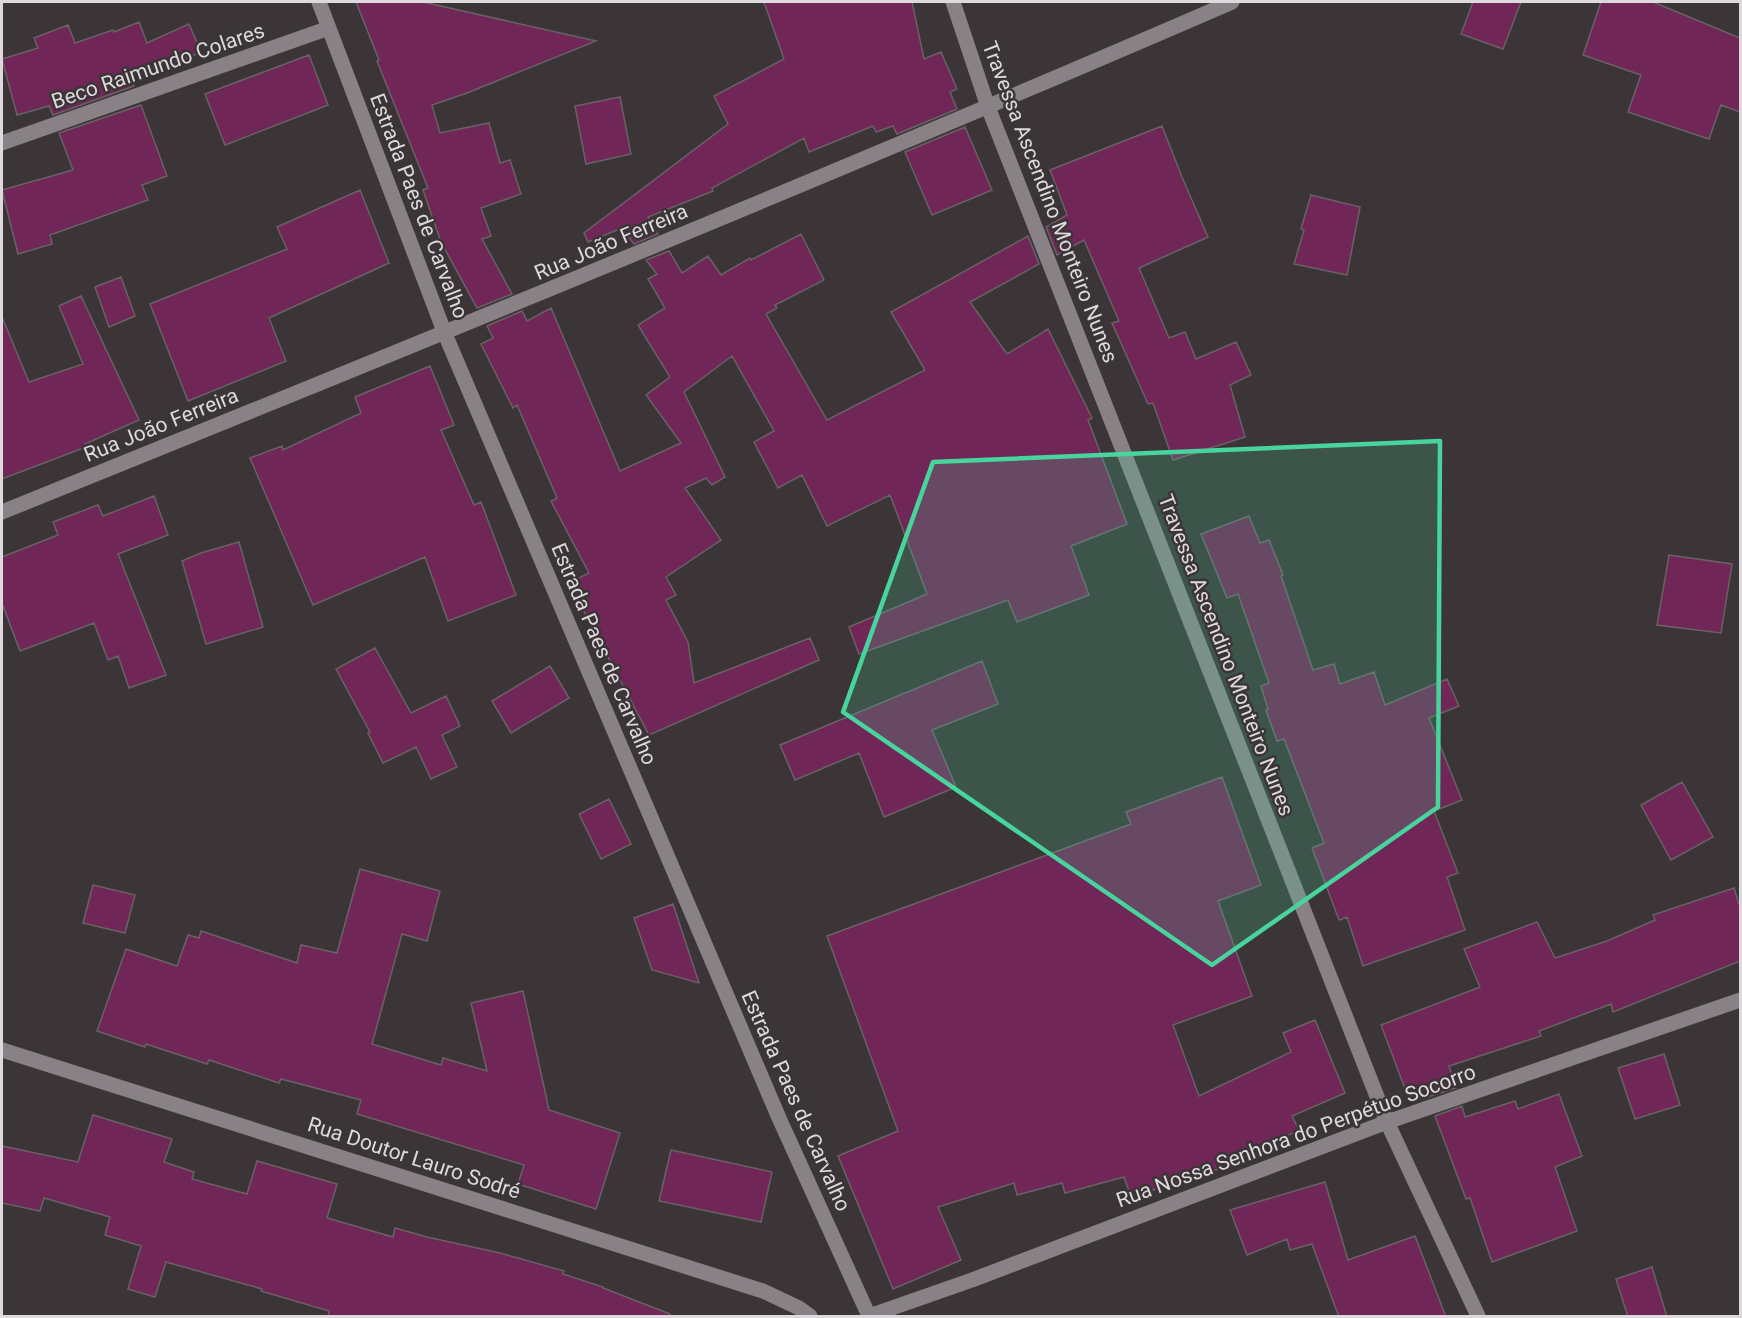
<svg xmlns="http://www.w3.org/2000/svg" width="1742" height="1318" viewBox="0 0 1742 1318" font-family="Roboto,sans-serif">
  <style>
    .building { fill: #702757; stroke: #696165; stroke-width: 1.5 }
    .lines { fill: none; stroke-linecap: round; stroke-linejoin: round }
    .minor { stroke: #888185; stroke-width: 15 }
    .secondary { stroke: #888185; stroke-width: 15 }
    .marked { fill: #48d49d; fill-opacity: 0.2; stroke: #48d49d; stroke-width: 4.5; stroke-linejoin: round }
    .labels { text-anchor: middle; dominant-baseline: central; stroke-width: 5; stroke-linejoin: round; paint-order: stroke }
    .street-label { font-size: 21px; fill: #ded9dc; stroke: #3b3538 }
  </style>
  <rect width="100%" height="100%" fill="#3b3538"/>
  <path class="building" d="M 356,2 L 423,2 L 596,41 L 467,93 L 432,105 L 440,133 L 489,123 L 500,163 L 510,160 L 521,194 L 481,208 L 491,236 L 482,239 L 512,294 L 477,308 L 441,242 L 423,190 L 428,188 L 377,61 L 379,60 Z
    M 764,2 L 912,2 L 924,59 L 941,52 L 957,89 L 950,92 L 957,109 L 897,134 L 893,126 L 876,132 L 873,126 L 809,152 L 804,138 L 712,188 L 713,191 L 648,217 L 658,234 L 634,244 L 622,228 L 588,242 L 584,233 L 728,124 L 714,96 L 784,59 Z
    M 1473,2 L 1521,2 L 1503,49 L 1461,34 Z
    M 1601,2 L 1653,2 L 1740,38 L 1740,112 L 1721,105 L 1709,139 L 1628,112 L 1641,75 L 1583,55 Z
    M 139,22 L 147,43 L 189,24 L 201,52 L 132,82 L 134,86 L 53,115 L 49,106 L 17,115 L 2,59 L 38,48 L 34,38 L 68,25 L 75,43 L 113,30 L 114,32 Z
    M 309,55 L 328,105 L 225,145 L 205,94 Z
    M 620,97 L 631,154 L 586,164 L 575,106 Z
    M 141,105 L 167,176 L 142,185 L 148,200 L 50,235 L 52,244 L 18,254 L 2,190 L 73,170 L 59,133 Z
    M 1162,126 L 1182,177 L 1208,237 L 1139,268 L 1169,338 L 1185,332 L 1196,359 L 1236,342 L 1251,375 L 1230,385 L 1245,437 L 1173,460 L 1153,403 L 1148,404 L 1112,323 L 1119,321 L 1084,240 L 1057,255 L 1046,227 L 1067,215 L 1050,170 Z
    M 965,127 L 992,190 L 932,215 L 905,152 Z
    M 360,190 L 389,263 L 269,318 L 286,361 L 188,401 L 150,304 L 287,249 L 277,227 Z
    M 1311,195 L 1360,207 L 1347,275 L 1294,264 L 1304,230 L 1301,229 Z
    M 801,234 L 824,280 L 775,305 L 777,308 L 766,314 L 827,420 L 925,370 L 891,312 L 1028,236 L 1039,264 L 970,302 L 1007,354 L 1048,329 L 1092,418 L 1088,420 L 1127,524 L 1071,546 L 1089,595 L 1017,622 L 1008,600 L 859,654 L 849,627 L 927,594 L 890,495 L 827,526 L 802,475 L 778,488 L 754,442 L 774,431 L 732,356 L 684,392 L 725,477 L 712,485 L 706,478 L 685,488 L 721,540 L 666,577 L 676,595 L 666,600 L 688,642 L 694,683 L 810,638 L 819,660 L 649,735 L 569,583 L 589,573 L 551,501 L 557,498 L 517,405 L 513,408 L 481,344 L 493,338 L 487,326 L 522,311 L 527,321 L 551,308 L 620,471 L 681,443 L 646,395 L 670,377 L 638,325 L 665,308 L 648,279 L 657,274 L 646,260 L 669,251 L 682,273 L 708,256 L 721,275 L 750,258 L 751,260 Z
    M 121,277 L 135,316 L 109,327 L 95,287 Z
    M 81,296 L 139,420 L 85,444 L 86,447 L 2,479 L 2,317 L 29,382 L 83,364 L 59,306 Z
    M 430,366 L 454,425 L 441,430 L 474,505 L 481,502 L 516,595 L 448,621 L 425,557 L 313,605 L 250,458 L 282,446 L 283,450 L 361,413 L 355,397 Z
    M 154,496 L 168,535 L 118,554 L 166,675 L 129,688 L 118,656 L 108,660 L 94,623 L 20,651 L 2,603 L 2,557 L 58,535 L 53,522 L 98,505 L 103,516 Z
    M 1249,516 L 1260,543 L 1269,540 L 1283,575 L 1281,576 L 1313,670 L 1334,664 L 1340,684 L 1374,672 L 1385,705 L 1447,679 L 1459,706 L 1429,718 L 1462,800 L 1434,811 L 1458,873 L 1447,877 L 1465,930 L 1363,966 L 1347,917 L 1339,920 L 1312,848 L 1324,843 L 1284,739 L 1277,741 L 1266,710 L 1268,709 L 1261,686 L 1269,683 L 1238,594 L 1227,598 L 1201,534 Z
    M 239,542 L 263,627 L 206,644 L 182,561 L 201,553 Z
    M 1669,555 L 1732,564 L 1721,633 L 1657,625 Z
    M 375,648 L 411,713 L 446,696 L 460,726 L 442,735 L 457,767 L 431,779 L 416,747 L 383,763 L 368,733 L 370,732 L 336,669 Z
    M 982,661 L 998,704 L 932,730 L 956,787 L 884,817 L 859,753 L 795,780 L 780,745 Z
    M 550,666 L 569,698 L 511,733 L 492,701 Z
    M 1222,777 L 1261,885 L 1218,901 L 1252,996 L 1173,1025 L 1199,1096 L 1291,1052 L 1283,1033 L 1315,1020 L 1345,1093 L 1292,1116 L 1299,1130 L 1216,1170 L 1131,1197 L 1124,1177 L 1065,1193 L 1062,1183 L 1017,1195 L 1014,1183 L 938,1207 L 961,1260 L 893,1289 L 838,1156 L 898,1131 L 827,936 L 1131,824 L 1126,812 Z
    M 1682,782 L 1713,837 L 1671,860 L 1641,805 Z
    M 609,799 L 631,844 L 601,859 L 579,814 Z
    M 360,869 L 440,891 L 427,941 L 402,934 L 372,1044 L 441,1065 L 443,1058 L 487,1071 L 471,1003 L 523,991 L 549,1110 L 620,1133 L 596,1209 L 518,1184 L 524,1165 L 357,1114 L 361,1100 L 281,1079 L 279,1083 L 209,1060 L 207,1064 L 146,1044 L 145,1047 L 97,1031 L 126,949 L 177,966 L 188,935 L 199,938 L 201,931 L 297,963 L 301,945 L 337,953 Z
    M 93,885 L 135,895 L 125,933 L 83,923 Z
    M 1734,888 L 1740,907 L 1740,961 L 1613,1012 L 1611,1004 L 1539,1031 L 1541,1036 L 1449,1066 L 1456,1088 L 1428,1097 L 1425,1088 L 1407,1094 L 1381,1025 L 1480,987 L 1464,949 L 1537,922 L 1555,958 L 1607,941 L 1655,920 L 1653,915 Z
    M 673,904 L 699,983 L 652,970 L 634,918 Z
    M 1664,1054 L 1680,1105 L 1635,1119 L 1618,1068 Z
    M 1559,1094 L 1582,1156 L 1555,1167 L 1577,1231 L 1492,1262 L 1470,1198 L 1466,1199 L 1435,1116 L 1462,1106 L 1465,1117 L 1515,1101 L 1518,1109 Z
    M 93,1115 L 172,1139 L 164,1162 L 194,1172 L 192,1179 L 247,1194 L 257,1161 L 337,1184 L 327,1218 L 393,1237 L 395,1228 L 427,1237 L 500,1253 L 564,1271 L 563,1274 L 603,1287 L 603,1288 L 670,1314 L 669,1317 L 328,1317 L 329,1311 L 261,1291 L 262,1289 L 166,1262 L 155,1297 L 128,1289 L 141,1246 L 105,1235 L 110,1217 L 44,1198 L 40,1211 L 2,1203 L 2,1146 L 78,1162 Z
    M 671,1150 L 772,1172 L 761,1222 L 659,1201 Z
    M 1325,1182 L 1348,1260 L 1415,1236 L 1446,1317 L 1339,1317 L 1312,1244 L 1290,1250 L 1287,1239 L 1247,1255 L 1230,1210 Z
    M 1652,1267 L 1667,1317 L 1628,1317 L 1616,1279 Z"/>
  <g class="lines">
    <path class="minor" d="M 319,2 L 445,334 L 779,1118 L 869,1316
      M 953,2 L 988,107 L 1387,1122 L 1478,1316
      M 2,143 L 329,28
      M 2,512 C 414,346 825,178 1232,2
      M 869,1316 L 972,1280 L 1387,1122 L 1740,1000"/>
    <path class="secondary" d="M 2,1050 L 763,1291 L 799,1308 L 810,1316"/>
  </g>
  <path class="marked" d="M 1440,441 L 1438,807 L 1212,965 L 843,712 L 933,462 Z"/>
  <g class="labels">
    <g class="street-label">
      <text transform="translate(158 66) rotate(-19)">Beco Raimundo Colares</text>
      <text transform="translate(1050 202) rotate(69)">Travessa Ascendino Monteiro Nunes</text>
      <text transform="translate(419 206) rotate(69)">Estrada Paes de Carvalho</text>
      <text transform="translate(611 242) rotate(-23)">Rua João Ferreira</text>
      <text transform="translate(161 425) rotate(-22)">Rua João Ferreira</text>
      <text transform="translate(604 654) rotate(67)">Estrada Paes de Carvalho</text>
      <text transform="translate(1226 655) rotate(69)">Travessa Ascendino Monteiro Nunes</text>
      <text transform="translate(796 1101) rotate(66)">Estrada Paes de Carvalho</text>
      <text transform="translate(1296 1136) rotate(-20)">Rua Nossa Senhora do Perpétuo Socorro</text>
      <text transform="translate(414 1158) rotate(18)">Rua Doutor Lauro Sodré</text>
    </g>
  </g>
  <rect width="1742" height="1318" fill="none" stroke="#ded9dc" stroke-width="6"/>
</svg>
